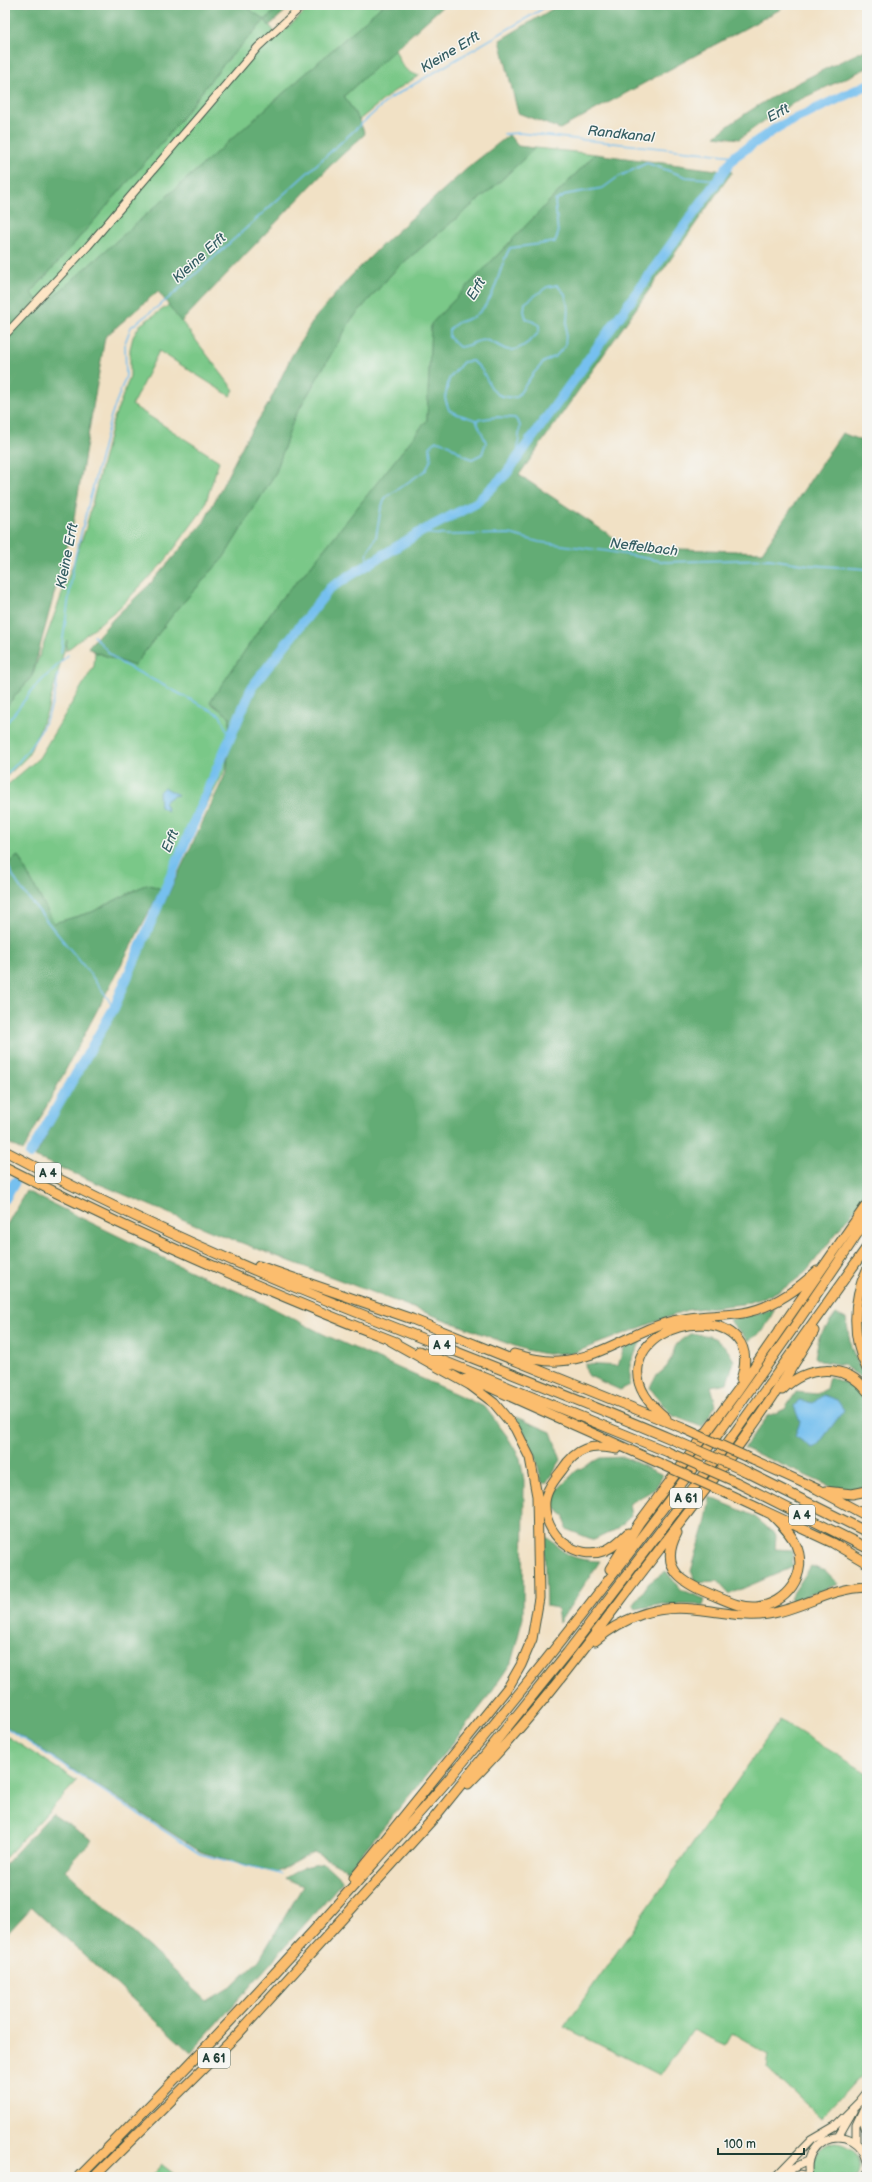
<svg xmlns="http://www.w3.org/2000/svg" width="872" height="2182" viewBox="0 0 872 2182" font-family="'Balsamiq Sans',sans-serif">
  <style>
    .green { fill: #7ac888; stroke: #4c825e }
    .forest { fill: #63ac74; stroke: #417454 }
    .water { fill: #76c0ef; stroke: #4a7e92 }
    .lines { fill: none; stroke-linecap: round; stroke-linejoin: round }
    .stream { stroke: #76c0ef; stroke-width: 1.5 }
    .river { stroke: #76c0ef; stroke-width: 10 }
    .secondary-casing { stroke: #3e564a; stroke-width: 9 }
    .highway-casing { stroke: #3e564a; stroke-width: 11 }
    .secondary { stroke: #fde5c5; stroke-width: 7 }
    .highway { stroke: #fbbd6e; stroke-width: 9 }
    .highway-bridge-casing { stroke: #3e564a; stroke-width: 11; stroke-linecap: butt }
    .highway-bridge { stroke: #fbbd6e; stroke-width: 9 }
    .labels { text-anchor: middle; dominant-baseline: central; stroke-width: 3; stroke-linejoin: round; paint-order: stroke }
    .shield { fill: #f6f6f2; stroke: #60746d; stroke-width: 1 }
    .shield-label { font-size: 12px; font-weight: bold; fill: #1f3d34 }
    .water-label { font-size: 14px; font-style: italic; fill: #355e63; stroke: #f6f6f2 }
  </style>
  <rect width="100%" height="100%" fill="#f6f6f2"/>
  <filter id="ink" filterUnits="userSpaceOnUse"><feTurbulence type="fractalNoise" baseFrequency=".025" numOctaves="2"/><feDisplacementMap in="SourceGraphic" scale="8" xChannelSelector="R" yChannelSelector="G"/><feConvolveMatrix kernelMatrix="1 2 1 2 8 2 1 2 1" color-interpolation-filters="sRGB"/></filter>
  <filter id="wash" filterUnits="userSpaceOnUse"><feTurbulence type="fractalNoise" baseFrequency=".012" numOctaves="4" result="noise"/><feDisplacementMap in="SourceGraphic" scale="16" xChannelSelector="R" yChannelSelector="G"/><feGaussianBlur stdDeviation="0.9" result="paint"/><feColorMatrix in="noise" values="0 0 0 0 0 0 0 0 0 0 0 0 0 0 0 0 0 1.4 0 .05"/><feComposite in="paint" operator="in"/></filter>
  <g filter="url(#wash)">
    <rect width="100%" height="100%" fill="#f1e1c5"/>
    <path class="green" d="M 243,5 L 281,5 L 265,20 L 278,36 L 313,5 L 383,5 L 43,306 L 31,293 L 166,138 L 221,67 L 265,20 Z
      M 395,48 C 399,61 405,75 420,75 L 393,92 L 359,120 L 344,96 Z
      M 535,148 L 595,154 L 431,324 L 427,420 L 310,567 L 278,602 L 210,703 L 230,717 L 226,769 L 161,889 L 147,884 L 92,912 L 54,923 L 18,856 L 5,866 L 5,787 L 39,758 L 94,666 L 95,652 L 134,666 L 174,613 L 224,557 L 276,472 L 294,418 L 351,320 L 396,269 L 495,186 Z
      M 169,305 L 234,390 L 230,396 L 159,351 L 132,405 L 219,461 L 204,508 L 165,561 L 120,607 L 66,651 L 67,640 L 47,712 L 28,756 L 5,778 L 5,708 L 32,676 L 86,528 L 113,421 L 130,377 L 130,349 L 133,337 L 140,325 Z
      M 867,1279 L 867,1363 C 858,1329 857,1312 867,1279 Z
      M 780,1720 L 867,1773 L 867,2069 L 821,2118 L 767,2068 L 769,2055 L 732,2034 L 726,2045 L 692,2030 L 660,2075 L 564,2027 Z
      M 5,1735 L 77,1781 L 5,1858 Z
      M 834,2142 C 853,2142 865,2159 858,2177 L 815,2177 C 808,2161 817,2146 834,2142 Z
      M 161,2164 L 178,2177 L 150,2177 Z"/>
    <path class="forest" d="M 5,5 L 243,5 L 265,20 L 281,5 L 292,5 L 269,26 L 265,20 L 221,67 L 166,138 L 31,293 L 43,306 L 383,5 L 444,5 L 344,96 L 359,120 L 365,134 L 331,165 L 181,322 L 158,291 L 105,337 L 73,524 L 32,676 L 5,708 Z
      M 559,5 L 788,5 L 560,129 L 518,113 L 500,40 Z
      M 867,49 L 867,68 L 797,101 L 768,118 L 739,139 L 715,136 C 761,99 814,74 867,49 Z
      M 509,135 L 518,146 L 535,148 L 495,186 L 396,269 L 351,320 L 294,418 L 276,472 L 224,557 L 174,613 L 134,666 L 95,652 L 88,647 L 115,617 L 149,585 L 204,522 L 246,439 L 269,403 L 291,357 L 315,318 L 351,276 L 384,243 L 471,165 Z
      M 595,154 L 732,172 L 519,475 L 628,547 L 762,552 L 842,433 L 867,443 L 867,1194 L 806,1272 L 788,1286 L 764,1298 L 743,1304 L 687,1310 L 573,1353 L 546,1354 L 526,1350 L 498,1340 L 213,1232 L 35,1157 L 114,1008 L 227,771 L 230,717 L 210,702 L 278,602 L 310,567 L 427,420 L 431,324 Z
      M 18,856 L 54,923 L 92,912 L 147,884 L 161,889 L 23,1151 L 5,1141 L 5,866 Z
      M 26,1191 L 190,1271 L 257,1300 L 323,1334 L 485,1407 L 507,1436 L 520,1458 L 524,1480 L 523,1618 L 511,1663 L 485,1701 L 452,1744 L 348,1870 L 314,1852 L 276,1873 L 201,1852 L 5,1726 L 5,1228 Z
      M 775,1309 L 763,1331 L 748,1341 L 729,1320 Z
      M 836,1314 L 846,1319 L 851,1347 L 863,1375 L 860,1377 L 843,1365 L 820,1361 L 815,1357 L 819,1337 Z
      M 690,1334 C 714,1334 723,1340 734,1361 L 727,1383 L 711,1386 L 716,1405 L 702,1427 L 671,1415 L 650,1388 C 656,1371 663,1374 669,1363 C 678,1345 670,1347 690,1334 Z
      M 642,1339 L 630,1364 L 630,1385 L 620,1390 L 587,1375 L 585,1364 L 618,1366 L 624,1348 Z
      M 829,1377 C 843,1382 858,1387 867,1399 L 867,1485 L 845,1493 L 744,1448 L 768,1416 L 785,1409 L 796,1392 L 817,1394 L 826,1389 Z
      M 516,1417 L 551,1432 L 561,1460 L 546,1483 L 542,1483 L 535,1454 Z
      M 624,1457 L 663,1475 L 655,1489 L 629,1504 L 631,1516 L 617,1529 L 594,1540 L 566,1529 L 565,1516 L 553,1507 L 554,1493 L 576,1471 L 600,1458 Z
      M 710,1497 L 754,1516 L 776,1535 L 775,1549 L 792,1550 L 793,1567 L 730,1594 L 718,1581 L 696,1582 L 691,1571 L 705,1525 Z
      M 544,1538 L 549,1538 C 565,1556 575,1560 600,1561 L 559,1623 L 557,1608 L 546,1606 Z
      M 811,1566 L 826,1571 L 838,1584 L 794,1601 L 790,1598 Z
      M 666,1571 L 680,1589 L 705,1599 L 703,1605 L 663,1604 L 636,1609 L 633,1606 L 649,1583 Z
      M 52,1814 L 92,1840 L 65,1870 L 207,2001 L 232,1986 L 259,1960 L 303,1886 L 285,1878 L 304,1867 L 324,1863 L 343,1881 L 191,2053 L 32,1907 L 5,1936 L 5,1864 Z"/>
    <path class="water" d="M 164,787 L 178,795 L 173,796 L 164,802 L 168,811 L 160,807 L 159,792 Z
      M 823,1395 L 837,1400 L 844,1410 L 817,1446 L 812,1448 L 795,1436 L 800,1422 L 794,1406 L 799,1400 L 813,1403 Z"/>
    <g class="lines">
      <path class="stream" d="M 504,134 L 519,133 L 735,156
        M 517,459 L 520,425 L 515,418 L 497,417 L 476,420 L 457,414 L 449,410 L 445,398 L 449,379 L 463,362 L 472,361 C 493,373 483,401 517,397 L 533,374 L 544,362 L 556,356 L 565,346 L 568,307 L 565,294 L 557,285 L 547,287 L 525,303 L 524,311 L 526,318 L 539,325 L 539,332 C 532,340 517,354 505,349 C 498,346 492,341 485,340 C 475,340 469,347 459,347 L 449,337 L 449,330 C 459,318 467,322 476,315 C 498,298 497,269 510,248 L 555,242 L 558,234 L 555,201 L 568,194 L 603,188 L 618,177 L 647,163 L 686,177 L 708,179 L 716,182
        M 419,533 L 447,535 L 510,534 L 539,542 L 607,551 L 666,562 L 769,559 L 810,565 L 867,569
        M 366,564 L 368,551 L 376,537 L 381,508 L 386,497 L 426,470 L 431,459 L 430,447 L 436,441 C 451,441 458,455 472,459 L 482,454 L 486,442 L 476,420
        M 94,636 L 113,657 L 121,663 L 220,715 L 230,738
        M 61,653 L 74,561 L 111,416 L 126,376 L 125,343 L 131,327 L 169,298 L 389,99 L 549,5
        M 5,725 L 34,688 L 68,655
        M 5,776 C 34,748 55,715 58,674
        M 5,857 C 11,878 25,894 39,911 C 64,944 93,973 114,1008
        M 5,1727 L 200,1854 L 281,1874"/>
      <path class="river" d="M 30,1154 L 114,1008 L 252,687 L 330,588 L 419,533 L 476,503 L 506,474 L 735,156 L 778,127 L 867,85
        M 5,1199 L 15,1182"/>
    </g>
  </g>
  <g filter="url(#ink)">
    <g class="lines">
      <defs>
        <path id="secondary" d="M 5,335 L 88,246 L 258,47 L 303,5
          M 859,2102 L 867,2092
          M 867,2112 L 864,2123 L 867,2134
          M 838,2137 L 853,2111
          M 856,2143 L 856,2125 L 867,2101
          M 781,2174 L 808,2161
          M 775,2177 L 811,2140 L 835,2126 L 861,2100
          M 789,2177 L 798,2175 L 809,2177
          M 809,2177 C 800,2134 857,2121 867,2161
          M 866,2177 L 867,2173"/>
        <path id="highway" d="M 5,1151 C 99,1201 196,1246 294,1287 C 421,1339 550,1387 676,1441
          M 5,1167 C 132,1232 263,1290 396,1342
          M 259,1266 L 412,1319 L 685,1429
          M 867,1270 C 852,1299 852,1340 867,1369
          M 419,1351 L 668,1452
          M 514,1354 C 529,1358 544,1362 559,1361 C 598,1359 629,1334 665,1323 C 691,1315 717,1317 743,1313 C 772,1308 796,1291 817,1271
          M 467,1377 L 659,1463
          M 782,1390 C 806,1366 845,1362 867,1391
          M 666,1418 C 651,1406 635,1389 638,1367 C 646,1310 767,1306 741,1379
          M 617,1449 C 591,1444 577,1447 562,1470 C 555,1479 546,1490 545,1502 C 543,1534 575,1562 606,1550 C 615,1546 621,1540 628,1533
          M 753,1460 L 817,1489 L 867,1516
          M 745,1471 L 867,1532
          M 736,1482 L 867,1548
          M 825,1491 L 852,1494 L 867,1491
          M 728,1494 L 833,1543 L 867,1563
          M 677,1533 C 657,1571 685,1584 715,1596 C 729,1602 742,1608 756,1607 C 786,1605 809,1574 796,1545 C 791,1533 781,1524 772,1515
          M 610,1569 L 639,1523 L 738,1390 L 867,1204
          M 595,1641 C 624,1617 655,1605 693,1609 C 718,1611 742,1618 768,1614 C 803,1609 828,1588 867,1587
          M 468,1784 C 539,1713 597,1630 659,1550 C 714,1479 769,1409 814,1331
          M 354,1878 L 509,1686 L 521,1665 L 532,1639 L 539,1598 L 537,1496 L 530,1458 L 515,1428 L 494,1403 L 470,1385 L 391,1341
          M 79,2177 C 181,2075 279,1971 374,1863 C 400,1834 427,1805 453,1774 C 600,1597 740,1412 867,1219
          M 94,2177 L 237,2035 L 434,1818 L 567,1653 L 726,1445 L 867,1247"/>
      </defs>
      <use href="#secondary" class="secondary-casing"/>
      <use href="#highway" class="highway-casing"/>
      <use href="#secondary" class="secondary"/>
      <use href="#highway" class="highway"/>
      <defs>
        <path id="highway-bridge" d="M 685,1429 L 753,1460
          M 676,1441 L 745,1471
          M 668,1452 L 736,1482
          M 659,1463 L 728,1494"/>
      </defs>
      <use href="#highway-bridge" class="highway-bridge-casing"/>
      <use href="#highway-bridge" class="highway-bridge"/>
    </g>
  </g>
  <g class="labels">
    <g class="shield">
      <rect x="35" y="1163" width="26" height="20" rx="3"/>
      <rect x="429" y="1335" width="26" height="20" rx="3"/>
      <rect x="670" y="1488" width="32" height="20" rx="3"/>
      <rect x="789" y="1505" width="26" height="20" rx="3"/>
      <rect x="198" y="2048" width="32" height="20" rx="3"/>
    </g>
    <g class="shield-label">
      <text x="48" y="1173">A 4</text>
      <text x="442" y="1345">A 4</text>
      <text x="686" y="1498">A 61</text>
      <text x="802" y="1515">A 4</text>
      <text x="214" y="2058">A 61</text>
    </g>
    <g class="water-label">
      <text transform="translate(450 52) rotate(-31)">Kleine Erft</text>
      <text transform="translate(778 113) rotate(-28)">Erft</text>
      <text transform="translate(621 134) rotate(6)">Randkanal</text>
      <text transform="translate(199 258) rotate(-42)">Kleine Erft</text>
      <text transform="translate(476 289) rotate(-58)">Erft</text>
      <text transform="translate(644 547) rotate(7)">Neffelbach</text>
      <text transform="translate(67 556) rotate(-79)">Kleine Erft</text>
      <text transform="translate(170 841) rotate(-67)">Erft</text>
    </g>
  </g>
  <rect width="872" height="2182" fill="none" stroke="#f6f6f2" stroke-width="20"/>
  <path d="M718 2148v6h86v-6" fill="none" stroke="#1f3d34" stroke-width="2"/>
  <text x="724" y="2148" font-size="12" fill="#1f3d34" stroke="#f6f6f2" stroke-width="3" paint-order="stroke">100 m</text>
</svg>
